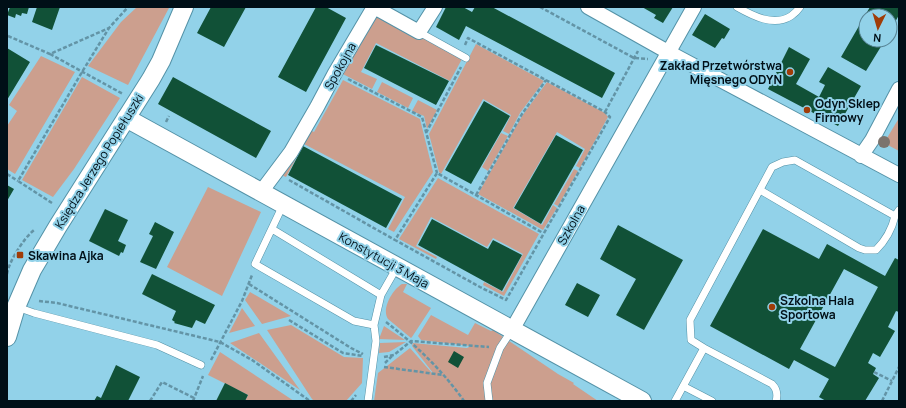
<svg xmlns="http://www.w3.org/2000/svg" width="906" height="408" viewBox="0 0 906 408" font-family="Manrope,sans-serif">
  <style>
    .green { fill: #cc9f8e }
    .building { fill: #115137; fill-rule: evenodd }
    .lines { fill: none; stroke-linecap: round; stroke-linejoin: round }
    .service-casing { stroke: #5492a7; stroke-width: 8 }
    .minor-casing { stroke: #5492a7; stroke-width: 16 }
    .tertiary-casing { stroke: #5492a7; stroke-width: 20 }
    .path { stroke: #6394a6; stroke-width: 2.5; stroke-dasharray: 4 2; stroke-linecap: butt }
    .service { stroke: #fff; stroke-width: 7 }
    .minor { stroke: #fff; stroke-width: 14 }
    .tertiary { stroke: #fff; stroke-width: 18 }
    .tree { fill: #7b746e }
    .poi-dot { fill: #a03c08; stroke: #92d2e9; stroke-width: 1.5 }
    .labels { text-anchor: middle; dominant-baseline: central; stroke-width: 4; stroke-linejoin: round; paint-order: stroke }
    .poi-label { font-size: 12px; font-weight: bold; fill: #000f17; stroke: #92d2e9; text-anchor: start }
    .street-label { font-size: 12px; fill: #000f17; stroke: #92d2e9 }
  </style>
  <rect width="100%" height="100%" fill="#92d2e9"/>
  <path class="green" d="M 137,7 L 167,7 L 169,8 L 128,85 L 88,66 L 121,22 Z
    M 369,8 L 462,59 L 450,81 L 376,43 L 361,72 L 377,79 L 372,89 L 333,69 Z
    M 476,44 L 544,81 L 520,113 L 509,134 L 503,131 L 511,115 L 483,99 L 441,174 L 439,172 L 429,134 Z
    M 41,56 L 75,72 L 15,174 L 7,169 L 7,126 L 17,111 L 9,105 Z
    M 82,77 L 120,98 L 74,169 L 53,197 L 22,180 Z
    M 343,80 L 420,119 L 433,172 L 394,232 L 388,229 L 405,197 L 304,144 L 286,177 L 281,175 L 302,126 L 314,132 Z
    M 382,82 L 413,98 L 408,108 L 377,92 Z
    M 547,82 L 605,113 L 608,117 L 580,168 L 576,166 L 585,149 L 557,132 L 513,208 L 542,225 L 553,205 L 557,208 L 543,230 L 478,194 L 522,116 Z
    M 418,100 L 437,110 L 427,129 L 424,116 L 412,111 Z
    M 899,118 L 899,151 L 884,143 Z
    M 501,133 L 508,136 L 488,171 L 482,167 Z
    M 574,169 L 578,171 L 558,206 L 554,204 Z
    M 438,178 L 539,234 L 504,296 L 483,285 L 484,282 L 503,292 L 523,254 L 493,238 L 487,247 L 431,217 L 416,246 L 437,257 L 436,259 L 399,239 Z
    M 208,187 L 261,212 L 222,296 L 167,267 Z
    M 402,284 L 407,284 L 403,292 L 431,308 L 412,337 L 411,338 L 388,319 C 381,309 393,289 402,284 Z
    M 250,292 L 291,316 L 262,324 L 245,300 Z
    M 242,308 L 255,326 L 229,333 Z
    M 431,315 L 468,335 L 475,323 L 491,331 L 493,330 L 558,374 L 574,383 L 573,384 L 598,401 L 374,401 L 378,373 L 410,348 L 432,373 L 433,373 L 412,346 L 413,343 L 467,348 L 471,346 L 421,340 L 418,336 Z
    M 291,325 L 344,357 L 363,358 L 362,383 L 346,401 L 314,401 L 312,399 L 267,330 Z
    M 384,326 L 405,340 L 379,339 Z
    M 259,333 L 300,390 L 230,343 Z
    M 406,342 L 389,352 L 379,353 L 380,343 Z
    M 220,352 L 294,401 L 245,401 L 248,395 L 208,375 Z"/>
  <path class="building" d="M 10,7 L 29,7 L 27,14 L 22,13 L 21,16 L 16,14 L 15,18 L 7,15 Z
    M 37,7 L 60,7 L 52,30 L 32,22 Z
    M 211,7 L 246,7 L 224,47 L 197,33 Z
    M 316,7 L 326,7 L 346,18 L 306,92 L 278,77 Z
    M 446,7 L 463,7 L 472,12 L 475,7 L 492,7 L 615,73 L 602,98 L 466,26 L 459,40 L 436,27 Z
    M 642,7 L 673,7 L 663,23 L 654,18 L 656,15 Z
    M 870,7 L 899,7 L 899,15 L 890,31 L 890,16 L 866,16 L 866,40 L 885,40 L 866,71 L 841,57 Z
    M 705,14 L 730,29 L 724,39 L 722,38 L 715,48 L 692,35 Z
    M 376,45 L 449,81 L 436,105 L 364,68 Z
    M 789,47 L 810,59 L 796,84 L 819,97 L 825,85 L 819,82 L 828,67 L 861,86 L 838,126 L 768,89 Z
    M 7,48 L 30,62 L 7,100 Z
    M 173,77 L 271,131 L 256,158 L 158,104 Z
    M 484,101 L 510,116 L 471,184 L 445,170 Z
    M 556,135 L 583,150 L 541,224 L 514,208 Z
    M 303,146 L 402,199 L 386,228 L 288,175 Z
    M 7,185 L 14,189 L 7,201 Z
    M 105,209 L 128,220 L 118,241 L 126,245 L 123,253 L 121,252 L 119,256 L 89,241 Z
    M 432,219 L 488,249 L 493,240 L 522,255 L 502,291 L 418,245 Z
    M 155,222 L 174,232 L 156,269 L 140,262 L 153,236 L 149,234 Z
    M 618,225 L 683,260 L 644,330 L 616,315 L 636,279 L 600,259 Z
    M 763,229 L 819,259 L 827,244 L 885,276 L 895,258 L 899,260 L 899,312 L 896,311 L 888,327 L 895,331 L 880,357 L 873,353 L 868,363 L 876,368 L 873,374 L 879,378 L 865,401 L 826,401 L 819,397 L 829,379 L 794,360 L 789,369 L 710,326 ZM 844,269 L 878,287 L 835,367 L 800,349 Z
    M 152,274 L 215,305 L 205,324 L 196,320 L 192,328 L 174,323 L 175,322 L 172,320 L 176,311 L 142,294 Z
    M 577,283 L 600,295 L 588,317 L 565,305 Z
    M 454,351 L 464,357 L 458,368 L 448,362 Z
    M 116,365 L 140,377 L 128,401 L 94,401 L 97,396 L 101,398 Z
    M 225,383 L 248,395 L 245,401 L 216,401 Z"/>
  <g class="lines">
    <defs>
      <path id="service" d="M 737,7 C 753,16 774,27 791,16 C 794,14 798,10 800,7
        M 419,32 L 466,58
        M 760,190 L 859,248 L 865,250 L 876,250 C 886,240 892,229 895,216
        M 283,205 L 255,264 L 354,321 L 374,325 L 381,295 L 397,267
        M 272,229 L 381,295
        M 17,307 L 34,313 L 157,345 L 201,365
        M 704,348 L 691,340 L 690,320 L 772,167 L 783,162 L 795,160 L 895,216 L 899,210
        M 683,386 L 712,401
        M 368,401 L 376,341 L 374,325
        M 489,401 L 487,383 L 500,348 L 512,330
        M 675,401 L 704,348 L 772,384 C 777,389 778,394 776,401"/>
      <path id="minor" d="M 588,7 L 668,52 L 899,175
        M 861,156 L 872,140 L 899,89
        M 261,192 L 291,152 L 317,107 L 335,73 L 374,7 L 419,32 L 435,7
        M 512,330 L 694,7"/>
      <path id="tertiary" d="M 126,118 L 642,401
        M 7,337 L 16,307 L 32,270 L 58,226 L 151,79 L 161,61 L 184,7"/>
    </defs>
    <use href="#service" class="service-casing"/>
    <use href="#minor" class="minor-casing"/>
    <use href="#tertiary" class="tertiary-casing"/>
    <path class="path" d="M 540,7 L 634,58 L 648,59
      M 8,36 L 50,54 L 109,28 L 128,7
      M 465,45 L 468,38 L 605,112 L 610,117 L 506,300 L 480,287 L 395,240 L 437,173 L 543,233
      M 50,54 L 123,94
      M 348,79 L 422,117 L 437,173
      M 605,112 L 638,51
      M 166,122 L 169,116
      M 426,133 L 461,67
      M 7,174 L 18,181
      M 289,180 L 395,240
      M 476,195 L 522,114 L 546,80
      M 52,203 L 18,181 L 82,72 L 109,28
      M 7,274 C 9,261 24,238 34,230
      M 249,284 L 351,348 L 363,354
      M 39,301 L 57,303 L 220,342 L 252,360 L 310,401
      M 289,320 L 343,353 L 363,356
      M 386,322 C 416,345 443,371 464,401
      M 384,357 L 394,355 L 411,341 L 489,347
      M 211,360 L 242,301 L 252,275
      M 385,363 L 393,355
      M 384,367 L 443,375
      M 874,372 L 892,381
      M 150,401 L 162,382 L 194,398
      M 193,401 L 203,376
      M 351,401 L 356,395
      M 882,401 L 899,367"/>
    <use href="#service" class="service"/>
    <use href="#minor" class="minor"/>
    <use href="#tertiary" class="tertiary"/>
  </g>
  <circle class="tree" cx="884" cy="142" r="6"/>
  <g class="poi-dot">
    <circle cx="790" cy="72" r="4"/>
    <circle cx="807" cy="110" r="4"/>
    <rect x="16" y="251" width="8" height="8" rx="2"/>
    <circle cx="772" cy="307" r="4"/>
  </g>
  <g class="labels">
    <g class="poi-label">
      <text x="782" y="65" text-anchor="end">Zakład Przetwórstwa<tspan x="782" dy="14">Mięsnego ODYN</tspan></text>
      <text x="815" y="103">Odyn Sklep<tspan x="815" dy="14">Firmowy</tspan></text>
      <text x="28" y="255">Skawina Ajka</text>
      <text x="780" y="300">Szkolna Hala<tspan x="780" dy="14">Sportowa</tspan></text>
    </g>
    <g class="street-label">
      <text transform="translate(340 66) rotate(-61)">Spokojna</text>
      <text transform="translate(99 161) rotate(-58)">Księdza Jerzego Popiełuszki</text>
      <text transform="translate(571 225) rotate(-61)">Szkolna</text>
      <text transform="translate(384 260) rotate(29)">Konstytucji 3 Maja</text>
    </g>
  </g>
  <rect width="906" height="408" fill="none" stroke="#000f17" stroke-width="16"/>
  <g transform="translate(878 28) rotate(185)"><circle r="19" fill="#92d2e9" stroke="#588495"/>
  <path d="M0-3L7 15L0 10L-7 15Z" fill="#a03c08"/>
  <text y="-6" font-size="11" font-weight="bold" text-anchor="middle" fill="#000f17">N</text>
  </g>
</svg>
